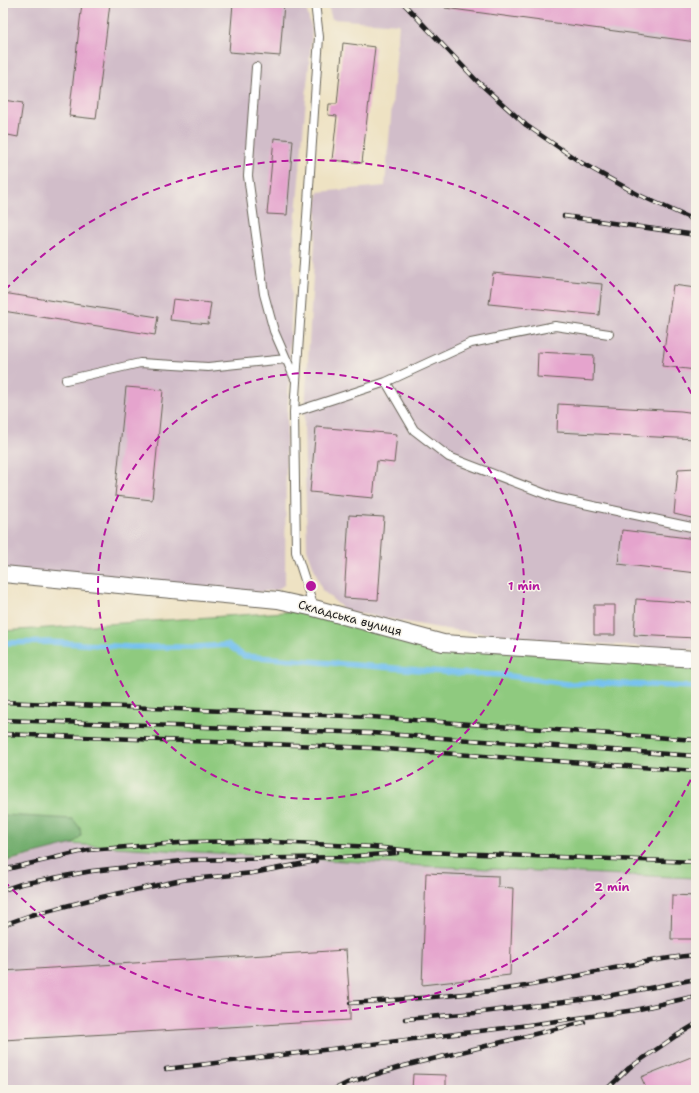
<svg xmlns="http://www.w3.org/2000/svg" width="699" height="1093" viewBox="0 0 699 1093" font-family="'Shantell Sans',sans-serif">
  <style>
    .industrial { fill: #d1bdc9 }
    .green { fill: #8fca7f; stroke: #56734e }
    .forest { fill: #73ae6e; stroke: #486545 }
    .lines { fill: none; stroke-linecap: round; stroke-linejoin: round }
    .stream { stroke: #76c1ef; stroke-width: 5.5 }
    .building { fill: #e5a4cd }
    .service-casing { stroke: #666156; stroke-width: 10 }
    .minor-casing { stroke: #666156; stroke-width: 18 }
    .service { stroke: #fff; stroke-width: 8 }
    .minor { stroke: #fff; stroke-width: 16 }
    .rail-casing { stroke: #1c1c1c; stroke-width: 4.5 }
    .rail { stroke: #f7f3e8; stroke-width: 3; stroke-dasharray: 9; stroke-linecap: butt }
    .ring { fill: none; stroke: #b5179e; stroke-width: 2; stroke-dasharray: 7 5 }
    .labels { text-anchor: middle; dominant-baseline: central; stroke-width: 3; stroke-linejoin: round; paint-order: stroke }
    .street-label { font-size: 12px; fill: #1c1c1c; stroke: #f7f3e8 }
    .centre { fill: #b5179e; stroke: #f7f3e8; stroke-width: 2 }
    .ring-label { font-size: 12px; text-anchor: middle; font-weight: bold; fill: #b5179e; stroke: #f7f3e8; stroke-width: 3; stroke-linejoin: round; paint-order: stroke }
  </style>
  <rect width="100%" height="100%" fill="#f7f3e8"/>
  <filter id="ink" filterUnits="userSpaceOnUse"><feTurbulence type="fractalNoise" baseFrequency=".025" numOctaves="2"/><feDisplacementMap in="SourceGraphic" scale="8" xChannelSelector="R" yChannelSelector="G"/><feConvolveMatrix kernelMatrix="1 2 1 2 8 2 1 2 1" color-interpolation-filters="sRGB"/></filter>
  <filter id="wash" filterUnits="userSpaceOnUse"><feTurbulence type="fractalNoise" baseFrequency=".012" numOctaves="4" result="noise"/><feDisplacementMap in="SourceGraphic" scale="16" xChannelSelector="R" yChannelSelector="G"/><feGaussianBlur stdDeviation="0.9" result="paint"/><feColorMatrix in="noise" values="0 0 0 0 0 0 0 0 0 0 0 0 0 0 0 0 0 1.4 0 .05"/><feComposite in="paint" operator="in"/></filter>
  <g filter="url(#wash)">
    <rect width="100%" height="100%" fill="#eee2c3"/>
    <path class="industrial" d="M 3,3 L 305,4 L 312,30 L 294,238 L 286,450 L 285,584 L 277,590 L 252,593 L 3,569 Z
      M 327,3 L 696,3 L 696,650 L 556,641 L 445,629 L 346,611 L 322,590 L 307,549 L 304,427 L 318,192 L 385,186 L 399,24 L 332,19 Z
      M 73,844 L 425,866 L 696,878 L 696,1090 L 3,1090 L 3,863 Z"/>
    <path class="green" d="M 314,610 L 444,645 L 696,669 L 696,878 L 425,866 L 3,840 L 3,631 Z"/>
    <path class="forest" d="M 3,815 L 73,819 L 80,828 L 81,836 L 73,844 L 3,862 Z"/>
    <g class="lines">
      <path class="stream" d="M 3,643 L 49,642 L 130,647 L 196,647 L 228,645 L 244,656 L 456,673 L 502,675 L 568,684 L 603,683 L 696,687"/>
    </g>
    <g id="blocks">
      <path class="building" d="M 82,3 L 110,3 L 96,119 L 69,116 Z
        M 233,3 L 284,3 L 280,56 L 229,52 Z
        M 445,3 L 696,3 L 696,42 L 445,8 Z
        M 343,43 L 375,47 L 362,163 L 332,160 L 337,116 L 328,115 L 329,104 L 337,104 Z
        M 3,100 L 23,103 L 18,137 L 3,134 Z
        M 274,138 L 293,140 L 287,215 L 267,214 Z
        M 493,273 L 602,284 L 599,315 L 489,304 Z
        M 673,285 L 696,288 L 696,370 L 662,366 Z
        M 3,293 L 158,317 L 155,335 L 3,311 Z
        M 173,299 L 211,303 L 208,324 L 170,320 Z
        M 538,352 L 594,355 L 593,381 L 537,377 Z
        M 126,387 L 163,390 L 152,500 L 115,496 Z
        M 558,404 L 681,411 L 696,413 L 696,439 L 557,432 Z
        M 316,427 L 397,434 L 394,463 L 377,461 L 373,498 L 310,492 Z
        M 696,468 L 696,519 L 674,514 L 678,469 Z
        M 349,515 L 384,517 L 378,600 L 344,598 Z
        M 622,530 L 696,539 L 696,573 L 618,564 Z
        M 636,599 L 696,603 L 696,638 L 634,635 Z
        M 594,605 L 615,605 L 615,635 L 594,635 Z
        M 426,873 L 498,876 L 498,887 L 513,888 L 510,975 L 422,985 Z
        M 672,895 L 696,896 L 696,939 L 671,939 Z
        M 346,950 L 350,1003 L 350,1020 L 3,1040 L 3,971 Z
        M 696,1055 L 696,1090 L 647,1090 L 641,1077 Z
        M 413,1074 L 446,1075 L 446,1090 L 412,1090 Z"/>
    </g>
  </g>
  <g filter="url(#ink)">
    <use href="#blocks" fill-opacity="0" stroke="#666156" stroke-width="1"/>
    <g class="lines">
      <defs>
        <path id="service" d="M 256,67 L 248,176 L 264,294 L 274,331 L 295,379
          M 66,380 L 140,363 L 208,367 L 286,359
          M 386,382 L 471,343 L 555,326 L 609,334
          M 294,412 L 386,382 L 414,430 L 449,457 L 556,498 L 696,528
          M 314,608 L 296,552 L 294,412 L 319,37 L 315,3"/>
        <path id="minor" d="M 3,574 L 278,600 L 314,608 L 443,643 L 696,659"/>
      </defs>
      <use href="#service" class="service-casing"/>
      <use href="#minor" class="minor-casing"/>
      <use href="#service" class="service"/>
      <use href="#minor" class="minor"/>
      <defs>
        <path id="rail" d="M 403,3 L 476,80 L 526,125 L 580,162 L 639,195 L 696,221
          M 564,216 L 696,235
          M 3,702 L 371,717 L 696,740
          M 3,720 L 372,733 L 696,756
          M 3,734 L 372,748 L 696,771
          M 3,870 L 88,850 L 191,842 L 256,841 L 373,847 L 423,852 L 696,862
          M 3,890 L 21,884 L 92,871 L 191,860 L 343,857 L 397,853
          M 3,925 L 31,915 L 97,898 L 182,880 L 253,873 L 316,861
          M 350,1003 C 411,999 471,995 532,985 C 587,975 640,960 696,955
          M 405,1019 L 475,1013 L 597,998 L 696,979
          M 166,1069 L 521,1026 L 635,1010 L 696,996
          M 333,1090 L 347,1083 L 404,1066 L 584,1022
          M 606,1090 L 629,1068 L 676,1036 L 696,1024"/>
      </defs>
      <use href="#rail" class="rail-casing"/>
      <use href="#rail" class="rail"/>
    </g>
  </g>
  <g class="ring">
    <circle cx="311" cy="586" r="213"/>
    <path d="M696 769A426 426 0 0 1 5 882M5 290A426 426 0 0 1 696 403"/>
  </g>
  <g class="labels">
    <g class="street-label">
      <text transform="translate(350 618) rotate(15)">Складська вулиця</text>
    </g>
  </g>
  <circle cx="311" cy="586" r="6" class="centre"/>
  <g class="ring-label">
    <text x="524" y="590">1 min</text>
    <text x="612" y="891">2 min</text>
  </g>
  <rect width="699" height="1093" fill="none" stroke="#f7f3e8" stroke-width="16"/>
</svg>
